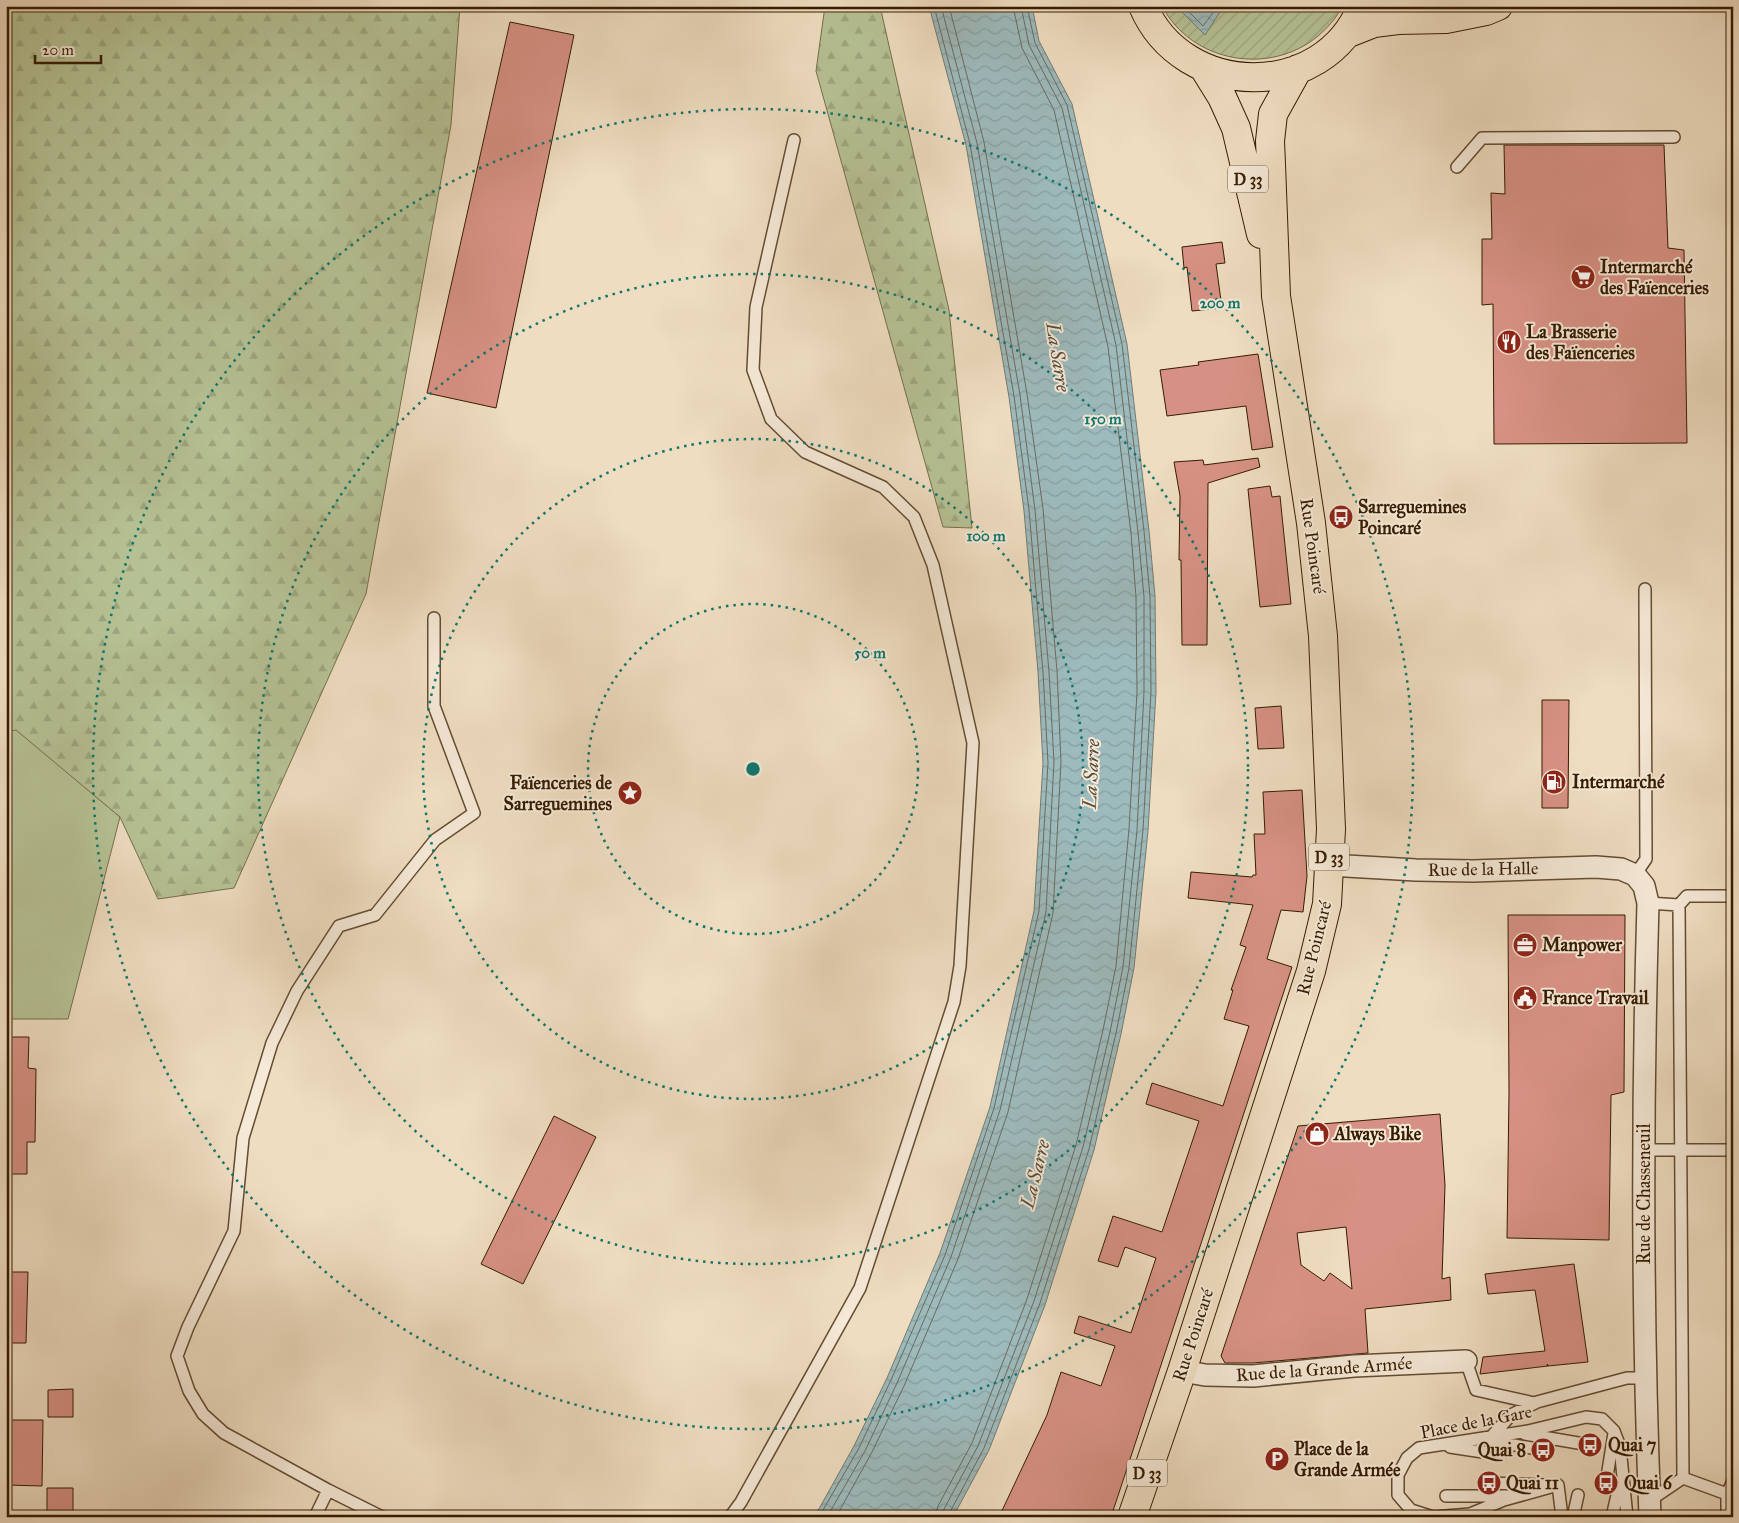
<svg xmlns="http://www.w3.org/2000/svg" width="1739" height="1523" viewBox="0 0 1739 1523" font-family="'IM FELL Great Primer',serif">
  <style>
    .grass { fill: #b6c295; stroke: #766f4c }
    .forest { fill: url(#forest-firs); stroke: #766f4c }
    .garden { fill: url(#garden-furrows); stroke: #766f4c }
    .water { fill: url(#water-waves); stroke: #747b72 }
    .lines { fill: none; stroke-linecap: round; stroke-linejoin: round }
    .shore { stroke: #6a6b5f; stroke-width: 1 }
    .building { fill: #d79184; stroke: #361c02; fill-rule: evenodd }
    .lane-casing { stroke: #644c32; stroke-width: 14 }
    .street-casing { stroke: #644c32; stroke-width: 24 }
    .primary-casing { stroke: #361c02; stroke-width: 30 }
    .lane { stroke: #f5e9d7; stroke-width: 11 }
    .street { stroke: #f5e9d7; stroke-width: 21 }
    .primary { stroke: #efddc1; stroke-width: 28 }
    .ring { fill: none; stroke: #0f766e; stroke-width: 2.5; stroke-dasharray: 2.5 5 }
    .labels { text-anchor: middle; dominant-baseline: central; stroke-width: 4; stroke-linejoin: round; paint-order: stroke }
    .shield { fill: #f5e9d7; stroke: #6f5a42; stroke-width: 1 }
    .shield-label { font-size: 16px; font-weight: bold; fill: #361c02 }
    .poi-label { font-size: 18px; font-weight: bold; fill: #361c02; stroke: #f5e9d7; text-anchor: start }
    .street-label { font-size: 18px; fill: #361c02; stroke: #f5e9d7 }
    .water-label { font-size: 19px; font-style: italic; fill: #554b3a; stroke: #f5e9d7 }
    .centre { fill: #0f766e; stroke: #f5e9d7; stroke-width: 2.5 }
    .ring-label { font-size: 15px; text-anchor: middle; font-weight: bold; fill: #0f766e; stroke: #f5e9d7; stroke-width: 4; stroke-linejoin: round; paint-order: stroke }
  </style>
  <defs>
    <pattern id="forest-firs" width="22" height="20" patternUnits="userSpaceOnUse" patternTransform="scale(1.25)"><rect width="22" height="20" fill="#b6c295"/><path d="M5 1l3.5 6h-7zM16 11l3.5 6h-7z" fill="#9da67f"/></pattern>
    <pattern id="garden-furrows" width="10" height="10" patternUnits="userSpaceOnUse" patternTransform="scale(1.25)"><rect width="10" height="10" fill="#b6c295"/><path d="M-1 1l2-2M0 10L10 0M9 11l2-2" fill="none" stroke="#9da67f"/></pattern>
    <pattern id="water-waves" width="16" height="10" patternUnits="userSpaceOnUse" patternTransform="scale(1.25)"><rect width="16" height="10" fill="#9dbabc"/><path d="M0 5q4-4 8 0t8 0" fill="none" stroke="#889fa0"/></pattern>
  </defs>
  <rect width="100%" height="100%" fill="#efddc1"/>
  <filter id="stains"><feTurbulence type="fractalNoise" baseFrequency=".004" numOctaves="4"/><feColorMatrix values="0 0 0 0 .2 0 0 0 0 .09 0 0 0 0 .02 0 0 0 .5 -.17"/></filter>
  <radialGradient id="worn" r=".72"><stop offset=".6" stop-color="#630" stop-opacity="0"/><stop offset="1" stop-color="#630" stop-opacity=".3"/></radialGradient>
  <path class="grass" d="M 16,729 L 120,817 L 68,1019 L 6,1019 L 6,732 Z"/>
  <path class="forest" d="M 6,6 L 460,6 L 451,125 L 366,594 L 234,888 L 158,899 L 120,817 L 16,730 L 6,732 Z
    M 825,6 L 880,6 L 949,310 L 972,528 L 943,527 L 816,71 Z"/>
  <path class="garden" d="M 1162,6 L 1342,6 C 1337,18 1327,28 1318,36 C 1270,76 1192,63 1162,6 Z"/>
  <path class="water" d="M 929,6 L 1032,6 L 1039,41 L 1072,104 L 1127,344 L 1149,531 L 1155,596 L 1156,692 L 1148,831 L 1134,968 L 1121,1034 L 1094,1150 L 1045,1305 L 989,1450 L 953,1517 L 813,1517 L 820,1507 L 854,1446 L 887,1378 L 940,1253 L 990,1107 L 1034,911 L 1043,763 L 1038,672 L 1024,511 L 1009,397 L 966,145 Z
    M 1176,6 L 1224,6 L 1205,35 Z"/>
  <g class="lines">
    <path class="shore" d="M 1183,6 L 1203,26 L 1218,6
      M 819,1517 L 859,1448 L 891,1380 L 945,1255 L 994,1108 L 1039,911 L 1048,763 L 1043,672 L 1029,510 L 1014,396 L 970,144 L 934,6
      M 827,1517 L 865,1451 L 897,1383 L 951,1257 L 1000,1110 L 1046,912 L 1054,762 L 1049,672 L 1035,510 L 1020,395 L 977,143 L 941,6
      M 836,1517 L 871,1454 L 904,1386 L 958,1259 L 1008,1112 L 1053,913 L 1061,762 L 1057,671 L 1043,509 L 1027,394 L 984,142 L 949,6
      M 935,1517 L 938,1506 L 972,1443 L 1027,1299 L 1076,1145 L 1103,1030 L 1116,966 L 1129,829 L 1137,692 L 1136,597 L 1131,533 L 1108,347 L 1054,110 L 1022,48 L 1013,6
      M 943,1517 L 944,1509 L 978,1446 L 1034,1301 L 1083,1147 L 1110,1032 L 1123,967 L 1137,830 L 1144,692 L 1144,597 L 1138,532 L 1116,345 L 1062,108 L 1029,45 L 1021,6
      M 949,1517 L 950,1512 L 984,1448 L 1040,1303 L 1089,1149 L 1116,1033 L 1129,968 L 1143,830 L 1151,692 L 1150,597 L 1144,531 L 1122,344 L 1067,105 L 1035,43 L 1027,6"/>
  </g>
  <path class="building" d="M 510,22 L 574,35 L 496,408 L 427,393 Z
    M 1504,145 L 1664,145 L 1668,248 L 1684,250 L 1687,443 L 1494,444 L 1493,304 L 1482,305 L 1482,239 L 1492,239 L 1491,193 L 1505,194 Z
    M 1222,242 L 1225,263 L 1216,264 L 1222,308 L 1192,311 L 1187,267 L 1184,268 L 1182,247 Z
    M 1258,354 L 1273,447 L 1252,450 L 1246,406 L 1167,416 L 1160,370 L 1199,365 L 1198,362 Z
    M 1258,458 L 1260,467 L 1208,483 L 1207,645 L 1182,645 L 1181,560 L 1179,560 L 1180,496 L 1174,462 L 1203,460 L 1204,465 Z
    M 1270,486 L 1272,497 L 1280,496 L 1291,604 L 1260,607 L 1248,489 Z
    M 1542,700 L 1569,700 L 1568,808 L 1542,808 Z
    M 1281,706 L 1284,748 L 1258,749 L 1255,708 Z
    M 1302,790 L 1307,876 L 1303,912 L 1281,910 L 1267,959 L 1292,967 L 1111,1517 L 999,1517 L 1047,1415 L 1061,1372 L 1101,1386 L 1115,1346 L 1074,1333 L 1079,1316 L 1131,1333 L 1156,1258 L 1125,1247 L 1118,1267 L 1098,1261 L 1113,1216 L 1162,1232 L 1199,1121 L 1146,1104 L 1152,1083 L 1223,1106 L 1249,1026 L 1224,1019 L 1233,990 L 1231,990 L 1246,947 L 1240,945 L 1253,905 L 1188,898 L 1191,872 L 1252,877 L 1253,875 L 1256,875 L 1254,834 L 1265,834 L 1263,792 Z
    M 1508,915 L 1625,915 L 1624,1092 L 1611,1095 L 1609,1240 L 1507,1238 L 1509,1093 Z
    M 6,1037 L 29,1037 L 28,1068 L 36,1069 L 35,1142 L 27,1142 L 27,1174 L 6,1174 Z
    M 1440,1114 L 1445,1185 L 1442,1279 L 1450,1277 L 1451,1300 L 1365,1309 L 1368,1353 L 1253,1363 L 1225,1363 L 1221,1356 L 1298,1126 ZM 1346,1227 L 1352,1289 L 1330,1273 L 1324,1281 L 1301,1265 L 1297,1233 Z
    M 554,1116 L 596,1137 L 523,1284 L 481,1264 Z
    M 1574,1264 L 1588,1362 L 1548,1366 L 1547,1364 L 1548,1366 L 1480,1374 L 1483,1357 L 1545,1351 L 1535,1290 L 1488,1294 L 1485,1274 Z
    M 10,1272 L 28,1272 L 26,1343 L 9,1343 Z
    M 73,1389 L 73,1417 L 48,1417 L 48,1390 Z
    M 8,1420 L 43,1420 L 42,1486 L 7,1485 L 6,1426 L 8,1426 Z
    M 47,1488 L 73,1488 L 73,1515 L 47,1515 Z"/>
  <g class="lines">
    <defs>
      <path id="lane" d="M 1457,167 L 1482,138 L 1674,137
        M 1635,875 L 1646,859 L 1645,589
        M 1648,903 L 1679,905
        M 1644,1150 L 1733,1150
        M 1466,1361 L 1476,1390 L 1534,1403
        M 1525,1434 L 1590,1445
        M 1492,1436 L 1511,1415 L 1537,1402 L 1627,1378 L 1646,1378
        M 1486,1440 L 1543,1450
        M 1450,1447 L 1496,1454
        M 1683,1478 L 1679,905 L 1687,896 L 1733,896
        M 1683,1478 L 1727,1494 L 1733,1481
        M 1489,1483 L 1545,1485
        M 1606,1483 L 1614,1433
        M 1558,1485 L 1504,1500 L 1470,1514 L 1433,1517 L 1411,1510 L 1398,1495 L 1398,1475 L 1407,1458 L 1419,1448 L 1528,1431 L 1586,1417 L 1602,1419 L 1614,1431 L 1620,1447 L 1627,1517
        M 1558,1485 L 1562,1517
        M 1446,1496 L 1509,1496
        M 1649,1501 L 1683,1478
        M 315,1517 L 328,1490
        M 382,1517 L 328,1490 L 224,1433 L 203,1414 L 189,1391 L 177,1356 L 188,1327 L 234,1231 L 243,1138 L 272,1043 L 297,991 L 339,926 L 375,915 L 435,840 L 474,813 L 434,706 L 434,618
        M 730,1517 L 741,1502 L 860,1288 L 954,1002 L 960,966 L 973,743 L 933,565 L 914,517 L 883,487 L 805,452 L 771,419 L 753,370 L 756,307 L 794,140
        M 1573,1517 L 1578,1495
        M 1612,1517 L 1620,1482
        M 1727,1517 L 1727,1494"/>
      <path id="street" d="M 1329,865 L 1416,870 L 1473,871 L 1596,867 L 1621,869 L 1635,875 L 1644,886 L 1648,903 C 1642,1108 1642,1312 1650,1517
        M 1182,1371 L 1205,1375 L 1253,1376 L 1354,1366 L 1466,1361"/>
      <path id="primary" d="M 1143,6 C 1183,100 1324,102 1362,6
        M 1346,34 L 1374,23 L 1398,20 L 1446,19 L 1486,11 L 1498,6
        M 1204,68 L 1222,97 L 1236,128 L 1261,234
        M 1132,1517 L 1182,1371 L 1311,971 L 1327,904 L 1331,829 L 1323,636 L 1311,523 L 1276,296 L 1271,164 L 1270,141 L 1273,114 L 1298,69"/>
    </defs>
    <use href="#lane" class="lane-casing"/>
    <use href="#street" class="street-casing"/>
    <use href="#primary" class="primary-casing"/>
    <use href="#lane" class="lane"/>
    <use href="#street" class="street"/>
    <use href="#primary" class="primary"/>
  </g>
  <g class="ring">
    <circle cx="753" cy="769" r="165"/>
    <circle cx="753" cy="769" r="330"/>
    <circle cx="753" cy="769" r="495"/>
    <circle cx="753" cy="769" r="660"/>
  </g>
  <defs>
    <symbol id="supermarket-disc" viewBox="-11 -11 22 22"><circle r="9.5" fill="#8f2418" stroke="#f5e9d7"/><path d="M-6-5.5h2.5l.6 2H6L4.5 2H-2.5L-4.4-4H-6ZM-1.5 3.2a1.3 1.3 0 1 0 .1 0ZM3 3.2a1.3 1.3 0 1 0 .1 0Z" fill="#fff"/></symbol>
    <symbol id="restaurant-disc" viewBox="-11 -11 22 22"><circle r="9.5" fill="#8f2418" stroke="#f5e9d7"/><path d="M-5-6h1v4h1v-4h1v4h1v-4h1v5L-1.5 .5V6h-2V.5L-5-1ZM5-6V6H3V1.5H1.5Q1.5-4 5-6Z" fill="#fff"/></symbol>
    <symbol id="bus-disc" viewBox="-11 -11 22 22"><circle r="9.5" fill="#8f2418" stroke="#f5e9d7"/><path d="M-5-6H5V4H4V6H2V4H-2V6H-4V4H-5ZM-3.5-4V0h7V-4ZM-3.5 1.2v1.5H-2V1.2ZM2 1.2v1.5H3.5V1.2Z" fill="#fff"/></symbol>
    <symbol id="fuel-disc" viewBox="-11 -11 22 22"><circle r="9.5" fill="#8f2418" stroke="#f5e9d7"/><path d="M-5.5-6h7V0h2V4h1.3V-2.5L3-4.5l.8-.8L6-3V5H2.5V1h-1V6h-7ZM-4.2-4.7v3.2H.2V-4.7Z" fill="#fff"/></symbol>
    <symbol id="sight-disc" viewBox="-11 -11 22 22"><circle r="9.5" fill="#8f2418" stroke="#f5e9d7"/><path d="M0-6L1.8-2.2L6-1.7L2.9 1.2L3.7 5.4L0 3.3L-3.7 5.4L-2.9 1.2L-6-1.7L-1.8-2.2Z" fill="#fff"/></symbol>
    <symbol id="office-disc" viewBox="-11 -11 22 22"><circle r="9.5" fill="#8f2418" stroke="#f5e9d7"/><path d="M-6-3h4V-5.5h4V-3h4V5H-6ZM-1-4.5V-3h2v-1.5ZM-6 0V1H6V0Z" fill="#fff"/></symbol>
    <symbol id="civic-disc" viewBox="-11 -11 22 22"><circle r="9.5" fill="#8f2418" stroke="#f5e9d7"/><path d="M-.6-6.5H3V-4.5H.6V-3L4-1V1h2V6H-6V1h2V-1L-.6-3ZM-1.2 2.5V6h2.4V2.5Z" fill="#fff"/></symbol>
    <symbol id="shop-disc" viewBox="-11 -11 22 22"><circle r="9.5" fill="#8f2418" stroke="#f5e9d7"/><path d="M-5-2.5h2.3a2.7 3.5 0 0 1 5.4 0H5L5.5 6h-11ZM-1.5-2.5h3a1.5 2.3 0 0 0-3 0Z" fill="#fff"/></symbol>
    <symbol id="parking-disc" viewBox="-11 -11 22 22"><circle r="9.5" fill="#8f2418" stroke="#f5e9d7"/><path d="M-3.5-5.5H1a3.5 3.5 0 0 1 0 7H-1V5.5H-3.5ZM-1-3.4V-.6H.8a1.4 1.4 0 0 0 0-2.8Z" fill="#fff"/></symbol>
  </defs>
  <g fill-rule="evenodd">
    <use href="#supermarket-disc" x="1569" y="263" width="28" height="28"/>
    <use href="#restaurant-disc" x="1495" y="328" width="28" height="28"/>
    <use href="#bus-disc" x="1327" y="503" width="28" height="28"/>
    <use href="#fuel-disc" x="1540" y="768" width="28" height="28"/>
    <use href="#sight-disc" x="616" y="779" width="28" height="28"/>
    <use href="#office-disc" x="1511" y="931" width="28" height="28"/>
    <use href="#civic-disc" x="1511" y="984" width="28" height="28"/>
    <use href="#shop-disc" x="1303" y="1120" width="28" height="28"/>
    <use href="#bus-disc" x="1576" y="1431" width="28" height="28"/>
    <use href="#bus-disc" x="1529" y="1436" width="28" height="28"/>
    <use href="#parking-disc" x="1263" y="1445" width="28" height="28"/>
    <use href="#bus-disc" x="1475" y="1469" width="28" height="28"/>
    <use href="#bus-disc" x="1592" y="1469" width="28" height="28"/>
  </g>
  <g class="labels">
    <g class="shield">
      <rect x="1228" y="165.5" width="40" height="27" rx="4"/>
      <rect x="1309" y="843.5" width="40" height="27" rx="4"/>
      <rect x="1127" y="1459.5" width="40" height="27" rx="4"/>
    </g>
    <g class="shield-label">
      <text x="1248" y="179">D 33</text>
      <text x="1329" y="857">D 33</text>
      <text x="1147" y="1473">D 33</text>
    </g>
    <g class="poi-label">
      <text x="1600" y="267">Intermarché<tspan x="1600" dy="21">des Faïenceries</tspan></text>
      <text x="1526" y="332">La Brasserie<tspan x="1526" dy="21">des Faïenceries</tspan></text>
      <text x="1358" y="507">Sarreguemines<tspan x="1358" dy="21">Poincaré</tspan></text>
      <text x="1572" y="782">Intermarché</text>
      <text x="612" y="783" text-anchor="end">Faïenceries de<tspan x="612" dy="21">Sarreguemines</tspan></text>
      <text x="1542" y="945">Manpower</text>
      <text x="1542" y="998">France Travail</text>
      <text x="1334" y="1134">Always Bike</text>
      <text x="1608" y="1445">Quai 7</text>
      <text x="1294" y="1449">Place de la<tspan x="1294" dy="21">Grande Armée</tspan></text>
      <text x="1526" y="1450" text-anchor="end">Quai 8</text>
      <text x="1506" y="1483">Quai 11</text>
      <text x="1624" y="1483">Quai 6</text>
    </g>
    <g class="street-label">
      <text transform="translate(1313 546) rotate(82)">Rue Poincaré</text>
      <text transform="translate(1483 869) rotate(-1)">Rue de la Halle</text>
      <text transform="translate(1314 948) rotate(-76)">Rue Poincaré</text>
      <text transform="translate(1644 1194) rotate(-90)">Rue de Chasseneuil</text>
      <text transform="translate(1193 1335) rotate(-72)">Rue Poincaré</text>
      <text transform="translate(1324 1369) rotate(-4)">Rue de la Grande Armée</text>
      <text transform="translate(1476 1422) rotate(-11)">Place de la Gare</text>
    </g>
    <g class="water-label">
      <text transform="translate(1058 357) rotate(81)">La Sarre</text>
      <text transform="translate(1091 774) rotate(-87)">La Sarre</text>
      <text transform="translate(1035 1174) rotate(-76)">La Sarre</text>
    </g>
  </g>
  <circle cx="753" cy="769" r="8" class="centre"/>
  <g class="ring-label">
    <text x="1220" y="308">200 m</text>
    <text x="1103" y="424">150 m</text>
    <text x="986" y="541">100 m</text>
    <text x="870" y="658">50 m</text>
  </g>
  <rect width="1739" height="1523" fill="none" stroke="#efddc1" stroke-width="25"/>
  <rect x="8" y="8" width="1724" height="1508" fill="none" stroke="#361c02" stroke-width="2.5"/>
  <rect x="12" y="12" width="1714" height="1498" fill="none" stroke="#361c02"/>
  <path d="M35 55v8h66v-8" fill="none" stroke="#361c02" stroke-width="2.5"/>
  <text x="42" y="55" font-size="15" fill="#361c02" stroke="#f5e9d7" stroke-width="4" paint-order="stroke">20 m</text>
  <rect width="100%" height="100%" filter="url(#stains)"/>
  <rect width="100%" height="100%" fill="url(#worn)"/>
</svg>
